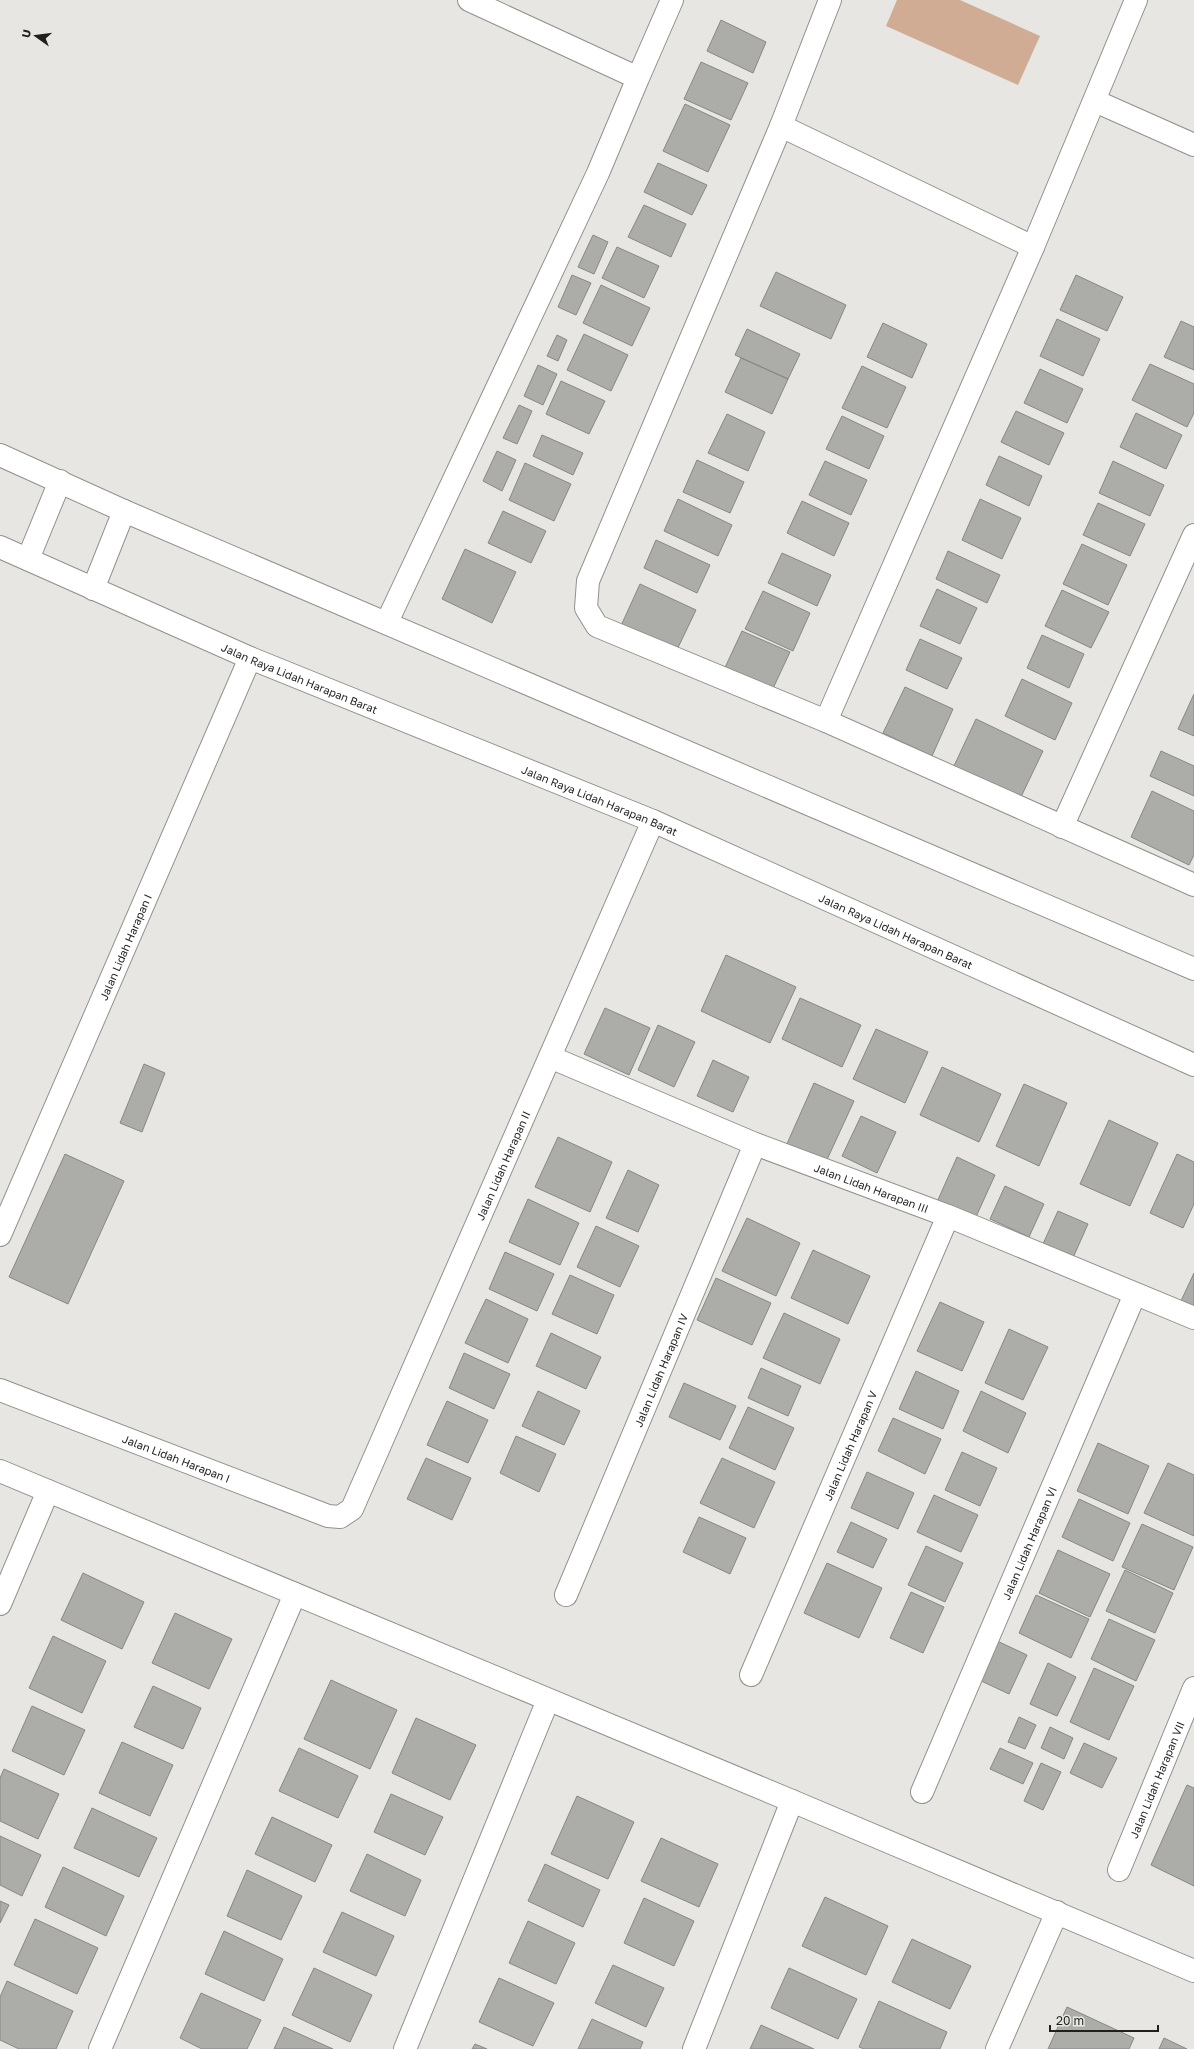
<svg xmlns="http://www.w3.org/2000/svg" width="1194" height="2049" viewBox="0 0 1194 2049" font-family="'Golos Text',sans-serif">
  <style>
    .green { fill: #d0ac95 }
    .building { fill: #acaca8; stroke: #878884 }
    .lines { fill: none; stroke-linecap: round; stroke-linejoin: round }
    .service-casing { stroke: #92918d; stroke-width: 24 }
    .minor-casing { stroke: #92918d; stroke-width: 24 }
    .service { stroke: #fff; stroke-width: 22 }
    .minor { stroke: #fff; stroke-width: 22 }
    .labels { text-anchor: middle; dominant-baseline: central; stroke-width: 4; stroke-linejoin: round; paint-order: stroke }
    .street-label { font-size: 11px; fill: #1f1f1e; stroke: #e7e6e2 }
  </style>
  <rect width="100%" height="100%" fill="#e7e6e2"/>
  <path class="green" d="M 897,0 L 960,0 L 1040,36 L 1018,85 L 886,26 Z"/>
  <path class="building" d="M 721,20 L 766,42 L 753,73 L 707,51 Z
    M 701,62 L 748,83 L 731,120 L 684,99 Z
    M 685,104 L 730,125 L 708,172 L 663,151 Z
    M 658,163 L 707,185 L 692,215 L 644,192 Z
    M 644,205 L 686,224 L 671,257 L 628,237 Z
    M 593,235 L 608,242 L 594,274 L 578,267 Z
    M 617,247 L 659,266 L 644,298 L 602,278 Z
    M 776,272 L 846,305 L 831,339 L 760,306 Z
    M 572,275 L 591,283 L 576,315 L 558,307 Z
    M 1076,275 L 1123,297 L 1107,331 L 1060,310 Z
    M 601,285 L 650,308 L 632,346 L 583,323 Z
    M 1057,319 L 1100,339 L 1083,376 L 1040,356 Z
    M 1181,321 L 1194,327 L 1194,370 L 1164,357 Z
    M 883,323 L 927,344 L 912,378 L 867,357 Z
    M 747,329 L 800,354 L 788,379 L 735,355 Z
    M 584,334 L 628,355 L 611,391 L 567,370 Z
    M 557,335 L 567,340 L 558,361 L 547,356 Z
    M 741,358 L 788,379 L 772,414 L 725,392 Z
    M 1150,364 L 1194,384 L 1194,413 L 1187,427 L 1132,400 Z
    M 538,365 L 557,374 L 543,405 L 524,396 Z
    M 862,366 L 906,387 L 887,428 L 842,408 Z
    M 1040,369 L 1083,389 L 1067,423 L 1024,403 Z
    M 561,381 L 605,401 L 589,434 L 546,414 Z
    M 519,405 L 532,411 L 517,444 L 503,438 Z
    M 1016,411 L 1064,433 L 1049,465 L 1001,442 Z
    M 1136,413 L 1182,435 L 1166,469 L 1120,447 Z
    M 727,414 L 765,432 L 748,471 L 708,453 Z
    M 842,416 L 884,436 L 869,469 L 826,449 Z
    M 542,435 L 583,453 L 573,475 L 533,456 Z
    M 497,451 L 516,460 L 502,491 L 483,481 Z
    M 999,456 L 1042,476 L 1029,506 L 986,485 Z
    M 697,460 L 744,482 L 730,513 L 683,492 Z
    M 825,461 L 867,480 L 851,515 L 809,495 Z
    M 1113,461 L 1164,485 L 1150,516 L 1099,493 Z
    M 525,463 L 571,484 L 554,521 L 509,500 Z
    M 678,499 L 732,525 L 718,556 L 664,531 Z
    M 980,499 L 1021,518 L 1002,559 L 962,540 Z
    M 802,501 L 849,523 L 834,556 L 787,533 Z
    M 1098,503 L 1145,524 L 1130,556 L 1083,535 Z
    M 503,511 L 546,531 L 531,563 L 488,543 Z
    M 656,540 L 710,565 L 697,593 L 644,568 Z
    M 1082,544 L 1127,565 L 1108,605 L 1063,584 Z
    M 465,549 L 516,572 L 492,623 L 442,599 Z
    M 948,551 L 1000,575 L 987,603 L 936,579 Z
    M 782,553 L 831,575 L 817,606 L 768,583 Z
    M 640,584 L 696,610 L 674,656 L 619,630 Z
    M 937,589 L 977,608 L 960,644 L 920,626 Z
    M 1062,590 L 1109,612 L 1091,648 L 1045,626 Z
    M 763,591 L 810,613 L 793,651 L 745,629 Z
    M 742,631 L 790,652 L 769,697 L 722,674 Z
    M 1042,635 L 1084,654 L 1069,688 L 1027,668 Z
    M 920,639 L 962,658 L 947,689 L 906,670 Z
    M 1022,679 L 1072,703 L 1055,740 L 1005,716 Z
    M 905,687 L 953,709 L 932,756 L 883,733 Z
    M 1194,694 L 1194,736 L 1178,729 Z
    M 976,719 L 1043,751 L 1020,799 L 953,768 Z
    M 1161,751 L 1194,766 L 1194,796 L 1150,776 Z
    M 1152,791 L 1194,811 L 1194,855 L 1189,865 L 1131,837 Z
    M 726,955 L 796,987 L 770,1043 L 701,1011 Z
    M 800,998 L 861,1025 L 842,1067 L 782,1039 Z
    M 605,1008 L 650,1028 L 629,1075 L 584,1054 Z
    M 658,1025 L 695,1042 L 674,1087 L 638,1070 Z
    M 876,1029 L 928,1052 L 905,1103 L 853,1079 Z
    M 713,1060 L 749,1077 L 733,1112 L 697,1096 Z
    M 144,1064 L 165,1073 L 142,1132 L 120,1123 Z
    M 942,1067 L 1001,1094 L 979,1142 L 920,1115 Z
    M 814,1083 L 854,1101 L 825,1164 L 786,1146 Z
    M 1024,1084 L 1067,1103 L 1039,1166 L 996,1146 Z
    M 861,1116 L 896,1132 L 877,1173 L 842,1156 Z
    M 1109,1120 L 1158,1143 L 1130,1206 L 1080,1184 Z
    M 558,1137 L 612,1162 L 590,1212 L 535,1187 Z
    M 65,1154 L 124,1181 L 68,1304 L 9,1277 Z
    M 1177,1154 L 1194,1162 L 1194,1204 L 1183,1228 L 1150,1213 Z
    M 957,1157 L 995,1175 L 975,1219 L 937,1202 Z
    M 628,1170 L 659,1185 L 638,1232 L 606,1218 Z
    M 1005,1186 L 1044,1204 L 1029,1237 L 990,1219 Z
    M 528,1199 L 579,1223 L 560,1265 L 509,1242 Z
    M 1058,1211 L 1088,1224 L 1072,1260 L 1042,1246 Z
    M 747,1218 L 800,1243 L 776,1296 L 722,1271 Z
    M 596,1226 L 639,1246 L 620,1287 L 577,1267 Z
    M 813,1250 L 870,1276 L 848,1324 L 791,1298 Z
    M 505,1252 L 554,1274 L 537,1311 L 489,1289 Z
    M 1194,1273 L 1194,1309 L 1180,1303 Z
    M 570,1275 L 614,1295 L 597,1334 L 552,1314 Z
    M 716,1278 L 771,1303 L 752,1345 L 697,1320 Z
    M 486,1299 L 528,1319 L 508,1363 L 465,1343 Z
    M 940,1302 L 984,1322 L 962,1371 L 917,1351 Z
    M 784,1313 L 840,1339 L 820,1384 L 763,1358 Z
    M 1009,1329 L 1048,1347 L 1023,1400 L 985,1383 Z
    M 551,1333 L 601,1357 L 586,1389 L 536,1366 Z
    M 464,1353 L 510,1374 L 494,1409 L 449,1388 Z
    M 761,1368 L 801,1386 L 788,1416 L 748,1398 Z
    M 916,1371 L 959,1391 L 943,1429 L 899,1409 Z
    M 684,1383 L 736,1406 L 720,1440 L 669,1417 Z
    M 538,1391 L 580,1411 L 564,1445 L 522,1426 Z
    M 981,1391 L 1026,1413 L 1008,1453 L 963,1431 Z
    M 447,1401 L 488,1420 L 468,1463 L 427,1445 Z
    M 748,1407 L 794,1428 L 775,1470 L 729,1448 Z
    M 893,1418 L 941,1439 L 925,1474 L 878,1451 Z
    M 516,1436 L 556,1454 L 539,1492 L 500,1473 Z
    M 1098,1443 L 1149,1466 L 1128,1514 L 1077,1491 Z
    M 962,1452 L 997,1468 L 980,1506 L 945,1490 Z
    M 426,1458 L 471,1478 L 452,1520 L 407,1499 Z
    M 722,1458 L 775,1482 L 754,1528 L 700,1503 Z
    M 1168,1463 L 1194,1475 L 1194,1536 L 1144,1513 Z
    M 867,1472 L 914,1493 L 898,1529 L 851,1508 Z
    M 934,1495 L 978,1515 L 961,1552 L 917,1532 Z
    M 1079,1499 L 1130,1523 L 1113,1561 L 1062,1537 Z
    M 699,1517 L 746,1538 L 730,1574 L 683,1552 Z
    M 851,1522 L 887,1539 L 873,1568 L 837,1552 Z
    M 1142,1524 L 1193,1547 L 1174,1590 L 1122,1567 Z
    M 926,1546 L 963,1563 L 945,1602 L 908,1585 Z
    M 1058,1550 L 1110,1574 L 1090,1617 L 1039,1593 Z
    M 827,1563 L 882,1588 L 859,1638 L 804,1613 Z
    M 1125,1570 L 1173,1593 L 1155,1633 L 1106,1611 Z
    M 83,1573 L 144,1602 L 122,1649 L 61,1620 Z
    M 911,1592 L 944,1607 L 923,1653 L 890,1638 Z
    M 1036,1595 L 1089,1619 L 1071,1658 L 1019,1633 Z
    M 175,1613 L 232,1639 L 209,1689 L 152,1663 Z
    M 1109,1619 L 1155,1640 L 1136,1681 L 1091,1659 Z
    M 53,1636 L 106,1661 L 82,1713 L 29,1688 Z
    M 995,1640 L 1027,1655 L 1009,1694 L 977,1679 Z
    M 1048,1663 L 1076,1677 L 1057,1716 L 1030,1704 Z
    M 1094,1668 L 1134,1686 L 1109,1740 L 1070,1722 Z
    M 331,1680 L 397,1710 L 370,1769 L 304,1739 Z
    M 153,1686 L 201,1708 L 183,1749 L 134,1727 Z
    M 32,1706 L 85,1730 L 64,1775 L 12,1751 Z
    M 1019,1717 L 1036,1725 L 1025,1749 L 1008,1742 Z
    M 416,1718 L 476,1745 L 450,1800 L 392,1773 Z
    M 1050,1727 L 1073,1738 L 1064,1759 L 1041,1748 Z
    M 122,1742 L 173,1765 L 150,1816 L 99,1793 Z
    M 1084,1743 L 1117,1758 L 1102,1788 L 1070,1773 Z
    M 299,1748 L 358,1776 L 338,1818 L 279,1791 Z
    M 1000,1748 L 1033,1763 L 1023,1784 L 990,1769 Z
    M 1041,1763 L 1061,1772 L 1043,1810 L 1024,1801 Z
    M 4,1769 L 59,1794 L 38,1839 L 0,1821 L 0,1778 Z
    M 1187,1785 L 1194,1788 L 1194,1886 L 1151,1865 Z
    M 391,1794 L 443,1817 L 425,1855 L 374,1832 Z
    M 577,1796 L 634,1822 L 608,1879 L 551,1854 Z
    M 92,1808 L 157,1838 L 139,1877 L 74,1848 Z
    M 272,1817 L 332,1845 L 315,1882 L 255,1854 Z
    M 0,1836 L 41,1855 L 22,1896 L 0,1885 Z
    M 661,1838 L 718,1864 L 699,1907 L 641,1881 Z
    M 367,1854 L 421,1880 L 405,1916 L 350,1891 Z
    M 545,1864 L 600,1890 L 583,1927 L 528,1901 Z
    M 63,1867 L 124,1896 L 106,1936 L 45,1907 Z
    M 247,1870 L 302,1896 L 281,1940 L 227,1916 Z
    M 825,1897 L 888,1926 L 866,1975 L 802,1946 Z
    M 644,1898 L 694,1921 L 674,1966 L 624,1943 Z
    M 0,1901 L 9,1905 L 0,1923 Z
    M 342,1912 L 394,1936 L 376,1976 L 323,1952 Z
    M 35,1919 L 98,1948 L 77,1994 L 14,1965 Z
    M 528,1921 L 575,1943 L 556,1984 L 509,1963 Z
    M 224,1931 L 283,1959 L 264,2001 L 205,1974 Z
    M 912,1939 L 971,1966 L 950,2009 L 892,1982 Z
    M 613,1965 L 664,1988 L 646,2027 L 595,2003 Z
    M 314,1968 L 372,1995 L 350,2042 L 292,2015 Z
    M 789,1968 L 857,1999 L 838,2039 L 771,2008 Z
    M 499,1978 L 554,2003 L 533,2046 L 479,2022 Z
    M 7,1981 L 73,2011 L 56,2049 L 19,2049 L 0,2040 L 0,1997 Z
    M 201,1993 L 261,2020 L 247,2049 L 202,2049 L 180,2038 Z
    M 879,2001 L 947,2032 L 940,2049 L 864,2049 L 859,2047 Z
    M 1067,2007 L 1134,2038 L 1129,2049 L 1048,2049 Z
    M 592,2019 L 643,2042 L 640,2049 L 578,2049 Z
    M 761,2025 L 814,2049 L 750,2049 Z
    M 284,2027 L 333,2049 L 274,2049 Z
    M 1164,2038 L 1187,2049 L 1159,2049 Z
    M 475,2044 L 487,2049 L 472,2049 Z"/>
  <g class="lines">
    <defs>
      <path id="service" d="M 638,78 L 672,0
        M 387,622 L 598,173 L 638,78 L 469,0"/>
      <g id="minor">
        <path d="M 830,0 L 781,126 L 588,581 L 586,608 L 597,626 L 826,721 L 1194,885"/>
        <path d="M 1095,101 L 1194,145"/>
        <path d="M 781,126 L 1033,247"/>
        <path d="M 0,455 L 124,511 L 1194,969"/>
        <path id="s1" d="M 0,547 L 250,658 L 653,821 L 1194,1065"/>
        <path d="M 28,559 L 60,481"/>
        <path d="M 93,589 L 124,511"/>
        <path d="M 826,721 L 1033,247 L 1136,0"/>
        <path d="M 1062,827 L 1194,535"/>
        <path id="s2" d="M 550,1057 L 755,1144 L 948,1216 L 1194,1318"/>
        <path id="s3" d="M 0,1235 L 250,658"/>
        <path id="s4" d="M 0,1390 L 328,1516 L 340,1517 L 352,1509 L 653,821"/>
        <path d="M 0,1471 L 792,1801 L 1194,1971"/>
        <path id="s5" d="M 566,1595 L 755,1144"/>
        <path d="M 0,1604 L 48,1491"/>
        <path id="s6" d="M 751,1675 L 948,1216"/>
        <path id="s7" d="M 922,1792 L 1135,1294"/>
        <path id="s8" d="M 1119,1870 L 1194,1688"/>
        <path d="M 100,2049 L 295,1594"/>
        <path d="M 405,2049 L 548,1700"/>
        <path d="M 694,2049 L 792,1801"/>
        <path d="M 997,2049 L 1057,1912"/>
      </g>
    </defs>
    <use href="#service" class="service-casing"/>
    <use href="#minor" class="minor-casing"/>
    <use href="#service" class="service"/>
    <use href="#minor" class="minor"/>
  </g>
  <g class="labels">
    <g class="street-label">
      <text stroke="none"><textPath href="#s1" startOffset="327">Jalan Raya Lidah Harapan Barat</textPath></text>
      <text stroke="none"><textPath href="#s1" startOffset="651">Jalan Raya Lidah Harapan Barat</textPath></text>
      <text stroke="none"><textPath href="#s1" startOffset="975">Jalan Raya Lidah Harapan Barat</textPath></text>
      <text stroke="none"><textPath href="#s3" startOffset="314">Jalan Lidah Harapan I</textPath></text>
      <text stroke="none"><textPath href="#s4" startOffset="753">Jalan Lidah Harapan II</textPath></text>
      <text stroke="none"><textPath href="#s2" startOffset="347">Jalan Lidah Harapan III</textPath></text>
      <text stroke="none"><textPath href="#s5" startOffset="244">Jalan Lidah Harapan IV</textPath></text>
      <text stroke="none"><textPath href="#s6" startOffset="250">Jalan Lidah Harapan V</textPath></text>
      <text stroke="none"><textPath href="#s4" startOffset="189">Jalan Lidah Harapan I</textPath></text>
      <text stroke="none"><textPath href="#s7" startOffset="271">Jalan Lidah Harapan VI</textPath></text>
      <text stroke="none"><textPath href="#s8" startOffset="98">Jalan Lidah Harapan VII</textPath></text>
    </g>
  </g>
  <g transform="translate(36 36) rotate(284)" stroke="#e7e6e2" stroke-width="3" paint-order="stroke">
  <path d="M0-3L7 15L0 10L-7 15Z" fill="#1f1f1e"/>
  <text y="-6" font-size="11" font-weight="bold" text-anchor="middle" fill="#1f1f1e">U</text>
  </g>
  <path d="M1050 2025v6h108v-6" fill="none" stroke="#1f1f1e" stroke-width="2"/>
  <text x="1056" y="2025" font-size="12" fill="#1f1f1e" stroke="#e7e6e2" stroke-width="3" paint-order="stroke">20 m</text>
</svg>
